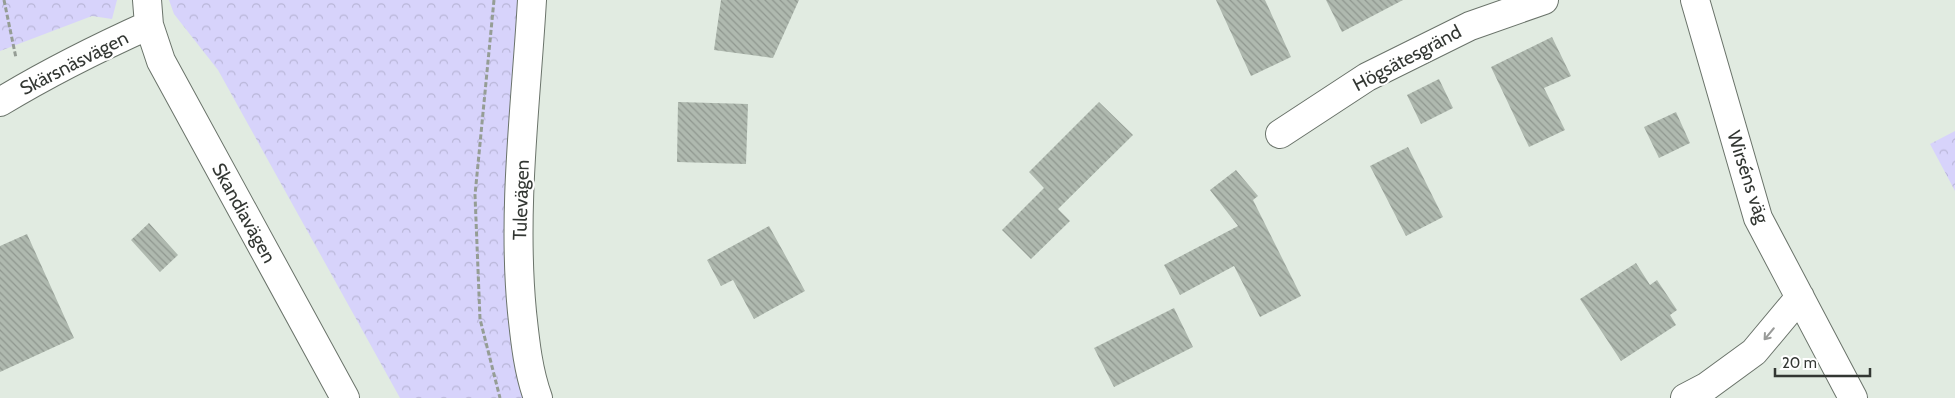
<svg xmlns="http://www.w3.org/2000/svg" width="1955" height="398" viewBox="0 0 1955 398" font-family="Cabin,sans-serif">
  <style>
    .forest { fill: url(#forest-crowns) }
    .building { fill: url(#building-back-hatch) }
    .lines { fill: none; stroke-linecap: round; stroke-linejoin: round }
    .minor-casing { stroke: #6a736a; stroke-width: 30 }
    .path { stroke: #959d95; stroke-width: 3; stroke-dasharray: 5 2.5; stroke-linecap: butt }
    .minor { stroke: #fff; stroke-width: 28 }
    .oneway { stroke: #999b99 }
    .labels { text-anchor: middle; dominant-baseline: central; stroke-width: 4.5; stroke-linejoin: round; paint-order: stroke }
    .street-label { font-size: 19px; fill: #333733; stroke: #fff }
  </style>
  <defs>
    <pattern id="forest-crowns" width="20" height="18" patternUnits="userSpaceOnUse" patternTransform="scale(1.25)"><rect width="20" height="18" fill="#d7d3fb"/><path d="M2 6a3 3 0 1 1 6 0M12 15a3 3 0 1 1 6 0" fill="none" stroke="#b9b6d8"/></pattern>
    <pattern id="building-back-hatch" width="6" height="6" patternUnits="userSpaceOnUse" patternTransform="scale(1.25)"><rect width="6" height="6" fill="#afb9af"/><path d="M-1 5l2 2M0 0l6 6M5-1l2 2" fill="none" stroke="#8f978f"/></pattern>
  </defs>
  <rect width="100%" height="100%" fill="#e1ebe1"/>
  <path class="forest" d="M 0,0 L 117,0 L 112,19 L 92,16 L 0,51 Z
    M 169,0 L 521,0 L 530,398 L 400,398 L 218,70 L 174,14 Z
    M 1955,131 L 1955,191 L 1930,144 Z"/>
  <path class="building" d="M 721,0 L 799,0 L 773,58 L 714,50 Z
    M 1216,0 L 1265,0 L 1291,57 L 1251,76 Z
    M 1326,0 L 1403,0 L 1342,32 Z
    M 1552,37 L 1571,76 L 1544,88 L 1565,130 L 1529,147 L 1491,67 Z
    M 1439,79 L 1453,108 L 1421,124 L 1407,95 Z
    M 678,102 L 748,104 L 746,164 L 677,162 Z
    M 1099,102 L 1133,135 L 1058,209 L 1070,221 L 1031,259 L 1002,230 L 1044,188 L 1029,172 Z
    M 1676,112 L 1690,143 L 1659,158 L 1644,127 Z
    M 1408,147 L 1443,217 L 1406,236 L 1370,166 Z
    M 1236,170 L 1258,196 L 1253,200 L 1301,296 L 1260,317 L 1234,266 L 1180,295 L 1164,265 L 1238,226 L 1210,190 Z
    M 149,223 L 178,255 L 160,272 L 131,240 Z
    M 769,226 L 805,291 L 754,319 L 733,280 L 721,286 L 707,260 Z
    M 27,234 L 74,338 L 0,372 L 0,246 Z
    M 1636,263 L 1650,285 L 1657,280 L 1677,310 L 1670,315 L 1676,325 L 1621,361 L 1580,299 Z
    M 1174,308 L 1193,347 L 1114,387 L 1094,348 Z"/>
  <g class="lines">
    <defs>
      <path id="minor" d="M 147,0 L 149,25 L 161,61 L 345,398
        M 532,0 C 526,103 512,209 522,312 C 525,340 528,371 538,398
        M 1695,0 L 1758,218 L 1853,398
        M 0,102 C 48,73 98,48 149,25
        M 1280,134 L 1367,77 L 1470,26 L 1544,0
        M 1685,398 L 1706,387 L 1754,352 L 1800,297"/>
    </defs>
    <use href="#minor" class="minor-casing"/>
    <path class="path" d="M 4,0 L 16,58
      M 494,0 L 475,195 L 480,319 L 500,398"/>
    <use href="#minor" class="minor"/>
  </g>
  <defs><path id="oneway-shaft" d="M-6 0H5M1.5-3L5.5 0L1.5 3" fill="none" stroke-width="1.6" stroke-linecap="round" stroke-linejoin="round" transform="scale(1.25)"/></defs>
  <use class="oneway" href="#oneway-shaft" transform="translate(1769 334) rotate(130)"/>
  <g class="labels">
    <g class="street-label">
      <text transform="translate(1407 58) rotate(-28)">Högsätesgränd</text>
      <text transform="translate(74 63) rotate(-27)">Skärsnäsvägen</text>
      <text transform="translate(1748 177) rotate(72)">Wirséns väg</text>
      <text transform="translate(521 200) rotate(-88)">Tulevägen</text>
      <text transform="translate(244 213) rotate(61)">Skandiavägen</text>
    </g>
  </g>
  <path d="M1775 368v8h95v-8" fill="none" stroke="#333733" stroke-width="2.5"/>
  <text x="1782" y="368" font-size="15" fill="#333733" stroke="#ffffff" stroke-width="4" paint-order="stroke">20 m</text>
</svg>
